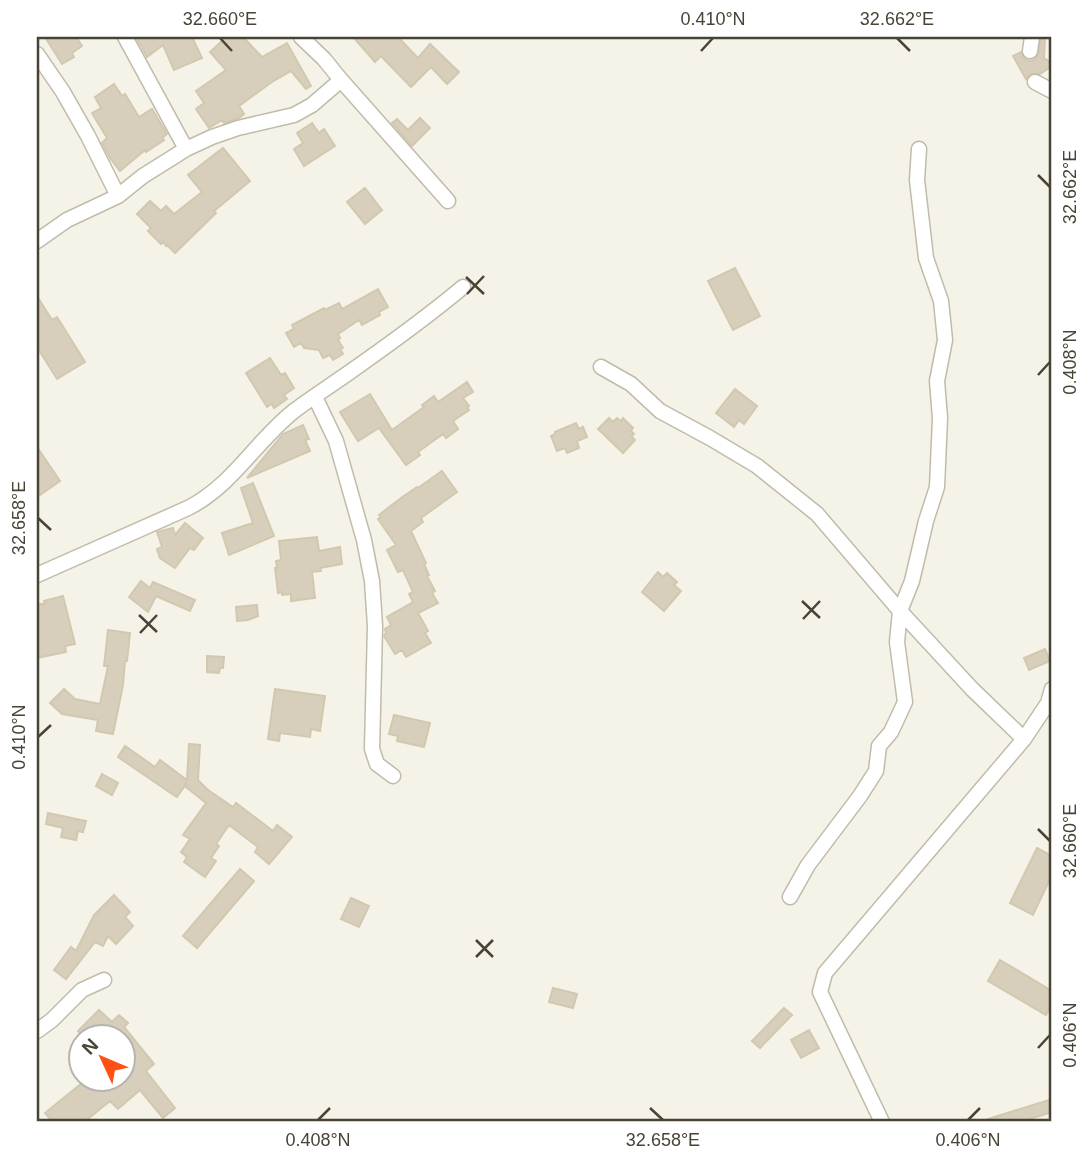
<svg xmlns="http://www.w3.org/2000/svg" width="1089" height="1159" viewBox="0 0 1089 1159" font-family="Arial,sans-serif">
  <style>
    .building { fill: #d7cfbc; stroke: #d2c8af; stroke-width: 2 }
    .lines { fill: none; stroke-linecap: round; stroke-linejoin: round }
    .street-casing { stroke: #c1bbaa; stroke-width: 17 }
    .street { stroke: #fff; stroke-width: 14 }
    .ticks { fill: none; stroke: #494336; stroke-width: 2.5 }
    .neatline { fill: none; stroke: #494336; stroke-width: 2.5 }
    .ticks-label { font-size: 18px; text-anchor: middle; fill: #494336 }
  </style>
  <rect width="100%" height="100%" fill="#f5f2e8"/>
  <path class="building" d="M 45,37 L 76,37 L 82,46 L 72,53 L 74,57 L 62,64 Z
    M 136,37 L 192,37 L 202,58 L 174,70 L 163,45 L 147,57 Z
    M 226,37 L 243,37 L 262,57 L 287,43 L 311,86 L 306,89 L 291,71 L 272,82 L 239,106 L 244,114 L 239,118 L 224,123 L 222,120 L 209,128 L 196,109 L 204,103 L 196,91 L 226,70 L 210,52 Z
    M 353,37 L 398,37 L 418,58 L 430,44 L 459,72 L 447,84 L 431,67 L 411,87 L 381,56 L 375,62 Z
    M 1041,37 L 1045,37 L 1044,58 L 1052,63 L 1052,66 L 1040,74 L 1031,74 L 1026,79 L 1013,56 L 1021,52 L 1025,59 L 1029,61 L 1034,60 L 1039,53 Z
    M 114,84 L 122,96 L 125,94 L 139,117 L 152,109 L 167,134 L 162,138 L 164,140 L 146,152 L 145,150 L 120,171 L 110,158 L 102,143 L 107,138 L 92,113 L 101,108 L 95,97 Z
    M 420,118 L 430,128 L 412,146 L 392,123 L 397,119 L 408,130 Z
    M 312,123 L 319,133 L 324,129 L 335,146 L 304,166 L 294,149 L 303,143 L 297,133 Z
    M 223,148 L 250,181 L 214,211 L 216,213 L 175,253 L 167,245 L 166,246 L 163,242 L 161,244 L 148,231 L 151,228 L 137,214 L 150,201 L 161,211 L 166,206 L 174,214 L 202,192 L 188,175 Z
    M 365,188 L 382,210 L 365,224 L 347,202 Z
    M 735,268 L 760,316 L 733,330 L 708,281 Z
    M 378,289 L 388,307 L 379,312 L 380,315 L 362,325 L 359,320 L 338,334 L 340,338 L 338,340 L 343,348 L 340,349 L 343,354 L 333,360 L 330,355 L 323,358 L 319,350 L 304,348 L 301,343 L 294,347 L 286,333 L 294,329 L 292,325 L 324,308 L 325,310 L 339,303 L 342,309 Z
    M 37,296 L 52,320 L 57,317 L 85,362 L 57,379 L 37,347 Z
    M 270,358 L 281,375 L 285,373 L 294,388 L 284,395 L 287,399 L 274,408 L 272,404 L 267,407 L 246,373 Z
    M 467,382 L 473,392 L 463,398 L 469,406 L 467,408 L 469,410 L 453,421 L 458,429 L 446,438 L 443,434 L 418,452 L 420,455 L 406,465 L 379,428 L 358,441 L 340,412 L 370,394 L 392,430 L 424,407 L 422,405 L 434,396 L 438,402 Z
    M 735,389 L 757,406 L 744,424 L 739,420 L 734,427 L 716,413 Z
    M 609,418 L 613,422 L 617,418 L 621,421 L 623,418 L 633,428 L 631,431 L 634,434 L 631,436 L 635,440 L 623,453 L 598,429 Z
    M 576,423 L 579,429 L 583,427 L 587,437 L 577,441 L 579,448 L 567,453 L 565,448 L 557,451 L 551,436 L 555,434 L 555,432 Z
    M 303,425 L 309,439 L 305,440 L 310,451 L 247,478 L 283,434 Z
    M 37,447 L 60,481 L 37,497 Z
    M 442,471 L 457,492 L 421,518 L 423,522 L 411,531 L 426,563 L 424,564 L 429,575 L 427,576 L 435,591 L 432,593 L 438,603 L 418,613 L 428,631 L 425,633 L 431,643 L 406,657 L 402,650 L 395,654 L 384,636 L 386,633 L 385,629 L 391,625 L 387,617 L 413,602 L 409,594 L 413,592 L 403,570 L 398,572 L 387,550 L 396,545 L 378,519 L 381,517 L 379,515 L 401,498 L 417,487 L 418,488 Z
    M 253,483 L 274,536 L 229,555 L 222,533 L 253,523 L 241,488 Z
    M 185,523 L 203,538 L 194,550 L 190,548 L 175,568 L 160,558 L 157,549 L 162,547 L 157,532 L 173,528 L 175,535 Z
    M 317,537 L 319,551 L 340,547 L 342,564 L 320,568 L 321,571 L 312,572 L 315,598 L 291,601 L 291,594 L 282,595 L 282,592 L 278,593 L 275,568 L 277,568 L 276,561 L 281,560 L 279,541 Z
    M 658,572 L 663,577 L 667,573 L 677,582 L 674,585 L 681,591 L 664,611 L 642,592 Z
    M 141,581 L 150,588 L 153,582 L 195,600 L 190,611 L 156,596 L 148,612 L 129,597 Z
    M 63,596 L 75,644 L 65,646 L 66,652 L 37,658 L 37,604 L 45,604 L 44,601 Z
    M 257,605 L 258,616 L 248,620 L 237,621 L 236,607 Z
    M 108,630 L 130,633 L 127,661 L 125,661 L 123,685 L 113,734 L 96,731 L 98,720 L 62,714 L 50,703 L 64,689 L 75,699 L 100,704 L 108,666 L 104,666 Z
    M 1045,649 L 1050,661 L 1029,670 L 1024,658 Z
    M 207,656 L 224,657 L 223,668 L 220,668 L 219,673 L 207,672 Z
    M 275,689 L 325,696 L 320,731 L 311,729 L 310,737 L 280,733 L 279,741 L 268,739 Z
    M 394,715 L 430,723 L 424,747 L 397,741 L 398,736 L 389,734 Z
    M 189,744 L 200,745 L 198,780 L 208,790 L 233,807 L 236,803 L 273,831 L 277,825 L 292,837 L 269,864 L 255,852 L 258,847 L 229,825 L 216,844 L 219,846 L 211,858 L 216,861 L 205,877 L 184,862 L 187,857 L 181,852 L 190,839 L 183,835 L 206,803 L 186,787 L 186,784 L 177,797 L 175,796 L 118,757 L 125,746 L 155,767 L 160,760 L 187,780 Z
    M 102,774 L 118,783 L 112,795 L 96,786 Z
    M 48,813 L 86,821 L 83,832 L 78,831 L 76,840 L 61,837 L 63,828 L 46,824 Z
    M 1037,848 L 1052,856 L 1052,875 L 1033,915 L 1010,903 Z
    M 240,869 L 254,881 L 197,948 L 183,936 Z
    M 114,895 L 130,912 L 125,917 L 133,926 L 116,944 L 108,936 L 103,946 L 95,942 L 66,979 L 54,970 L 71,947 L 76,951 L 94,915 Z
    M 351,898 L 369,906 L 359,927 L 341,919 Z
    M 1000,960 L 1052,991 L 1052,1004 L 1046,1015 L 988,981 Z
    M 553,988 L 577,994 L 573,1008 L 549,1002 Z
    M 784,1008 L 792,1015 L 760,1048 L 752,1041 Z
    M 99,1010 L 112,1022 L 119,1015 L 128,1023 L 124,1027 L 154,1064 L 146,1071 L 175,1108 L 163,1118 L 140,1090 L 118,1109 L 110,1101 L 84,1122 L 53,1122 L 45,1113 L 87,1079 L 96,1090 L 109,1079 L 122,1079 L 122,1037 L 83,1037 L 78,1031 Z
    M 809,1030 L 819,1048 L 801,1058 L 791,1040 Z
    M 1052,1099 L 1052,1112 L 1020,1122 L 985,1122 L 985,1120 Z"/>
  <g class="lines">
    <defs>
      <path id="street" d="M 125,37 L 186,149
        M 1030,51 L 1032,37
        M 37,54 L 63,92 L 88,136 L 118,196
        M 341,80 L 448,201
        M 1035,82 L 1052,91
        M 37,241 L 67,220 L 118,196 L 143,176 L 186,149 L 212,137 L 238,128 L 294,115 L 312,105 L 341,80 L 324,59 L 301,37
        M 601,367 L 631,384 L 660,411 L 710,438 L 757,466 L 817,514 L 900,611 L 972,689 L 1024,739
        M 315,397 L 336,441 L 364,540 L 372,581 L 375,626 L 372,749 L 377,764 L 393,776
        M 37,575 L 188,508 C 232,486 256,441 294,411 C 311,398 330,386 347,374 C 387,346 426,318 463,287
        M 790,897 L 808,865 L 860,796 L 876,771 L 879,746 L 891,732 L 905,702 L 897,642 L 900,611 L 912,581 L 926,521 L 937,487 L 940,418 L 937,381 L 945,340 L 941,301 L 926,258 L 917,180 L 919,149
        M 37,1031 L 52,1020 L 82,990 L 104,980
        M 882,1122 L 820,992 L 825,973 L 1024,739 L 1048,703 L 1052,689"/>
    </defs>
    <use href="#street" class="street-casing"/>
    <use href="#street" class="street"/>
  </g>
  <path class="ticks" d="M 220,38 L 232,51M 897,38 L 910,51M 701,51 L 713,38M 1038,175 L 1050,187M 466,277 L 484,294M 467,294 L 484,276M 1038,375 L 1050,362M 38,518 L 51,530M 802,601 L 820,618M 139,615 L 157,632M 803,619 L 820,601M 140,633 L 157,615M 38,737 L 51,725M 1038,829 L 1050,841M 476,940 L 493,957M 476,957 L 493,940M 1038,1048 L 1050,1035M 650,1108 L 663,1120M 318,1120 L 330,1108M 968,1120 L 980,1108"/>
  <rect width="1089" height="1159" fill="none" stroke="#ffffff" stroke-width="77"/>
  <g transform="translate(102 1058) rotate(314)"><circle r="33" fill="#ffffff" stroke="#b6b4af" stroke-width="2"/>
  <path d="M0-5L12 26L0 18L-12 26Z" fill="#ff5114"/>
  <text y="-10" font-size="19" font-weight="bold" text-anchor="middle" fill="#494336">N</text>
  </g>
  <rect x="38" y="38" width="1012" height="1082" class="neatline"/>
  <g class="ticks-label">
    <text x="220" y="25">32.660°E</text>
    <text x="713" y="25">0.410°N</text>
    <text x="897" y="25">32.662°E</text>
    <text transform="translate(1070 187) rotate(-90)" y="6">32.662°E</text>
    <text transform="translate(1070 362) rotate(-90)" y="6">0.408°N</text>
    <text transform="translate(19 518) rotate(-90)" y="6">32.658°E</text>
    <text transform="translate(19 737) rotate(-90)" y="6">0.410°N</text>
    <text transform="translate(1070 841) rotate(-90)" y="6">32.660°E</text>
    <text transform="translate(1070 1035) rotate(-90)" y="6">0.406°N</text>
    <text x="318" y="1146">0.408°N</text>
    <text x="663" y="1146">32.658°E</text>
    <text x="968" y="1146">0.406°N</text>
  </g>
</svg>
